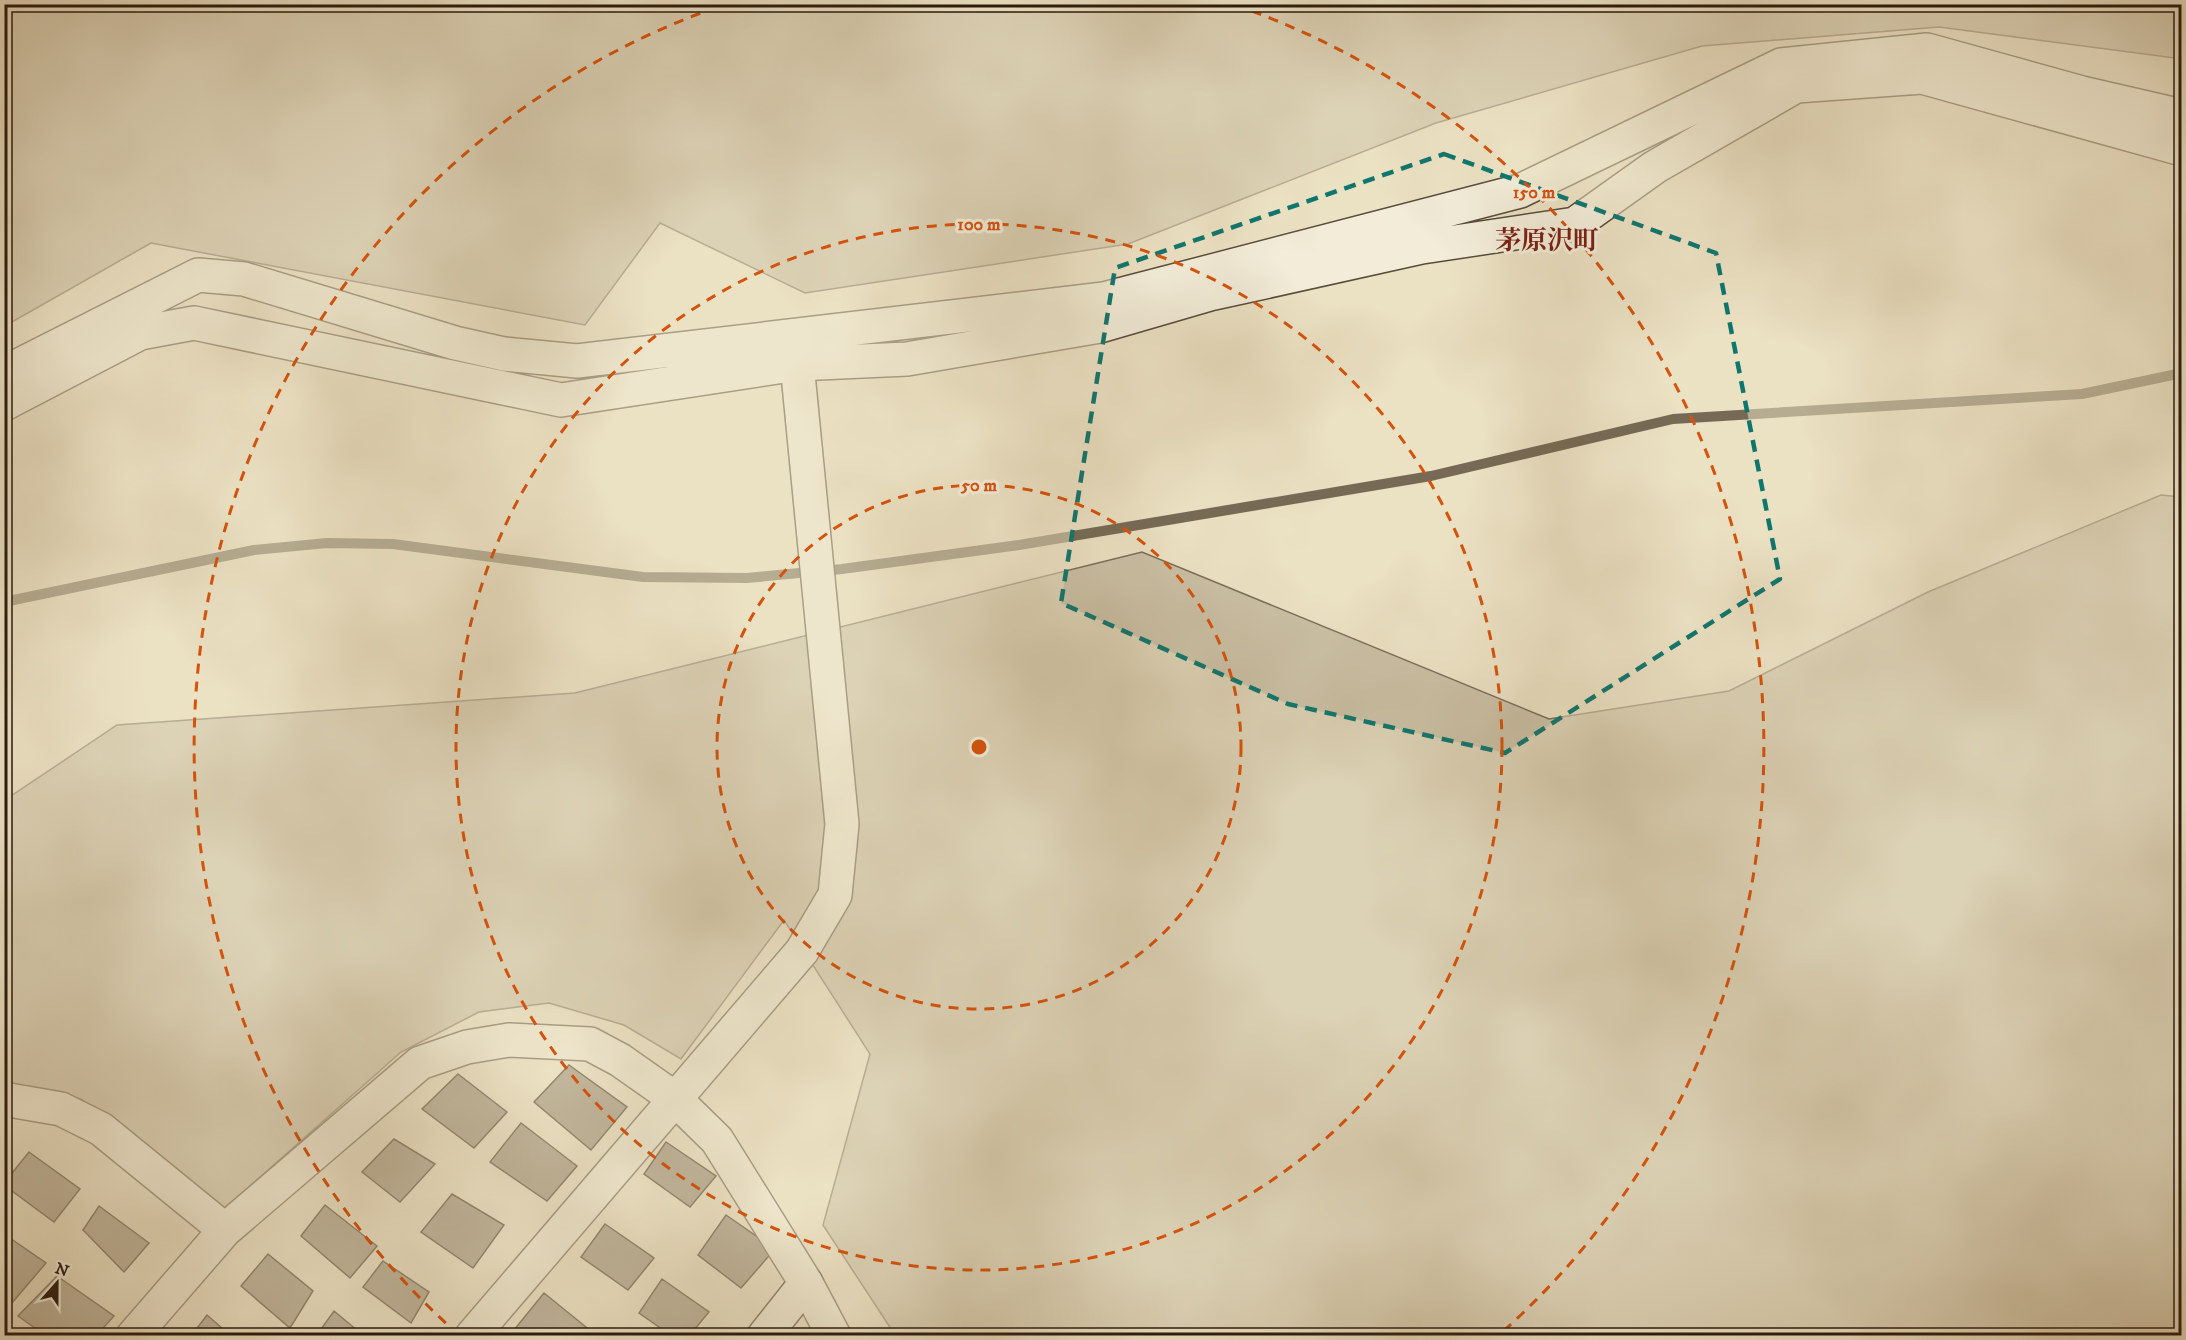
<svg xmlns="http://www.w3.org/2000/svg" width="2186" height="1340" viewBox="0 0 2186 1340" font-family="'IM FELL DW Pica','Noto Serif JP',serif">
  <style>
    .green { fill: #cabfa4; stroke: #7a6d5a; stroke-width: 1.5 }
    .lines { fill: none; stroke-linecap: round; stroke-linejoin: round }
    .stream { stroke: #766a56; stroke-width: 10 }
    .building { fill: #8e826d; stroke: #2a1b0f; stroke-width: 1.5 }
    .street-casing { stroke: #5a4c3c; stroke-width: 36 }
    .secondary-casing { stroke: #2a1b0f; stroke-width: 36 }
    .street { stroke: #f2ecd8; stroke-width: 33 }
    .secondary { stroke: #f2ecd8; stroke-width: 33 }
    .marked { fill: none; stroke: #0f766e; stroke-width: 4.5; stroke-dasharray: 12 8; stroke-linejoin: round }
    .ring { fill: none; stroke: #d5530c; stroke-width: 3; stroke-dasharray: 10 8 }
    .labels { text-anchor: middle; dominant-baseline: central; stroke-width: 6; stroke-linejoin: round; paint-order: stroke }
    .quarter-label { font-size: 26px; font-weight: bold; fill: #7a1f14; stroke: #f2ecd8 }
    .centre { fill: #d5530c; stroke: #f2ecd8; stroke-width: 3 }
    .ring-label { font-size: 18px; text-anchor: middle; font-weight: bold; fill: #d5530c; stroke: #f2ecd8; stroke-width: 6; stroke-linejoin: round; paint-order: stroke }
  </style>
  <rect width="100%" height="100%" fill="#ebe1c3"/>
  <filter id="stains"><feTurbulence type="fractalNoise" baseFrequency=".00333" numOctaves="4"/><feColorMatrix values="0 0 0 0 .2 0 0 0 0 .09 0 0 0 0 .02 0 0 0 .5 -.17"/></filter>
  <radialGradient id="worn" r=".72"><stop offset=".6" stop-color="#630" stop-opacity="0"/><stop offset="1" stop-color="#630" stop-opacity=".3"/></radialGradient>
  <path class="green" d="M 5,4 L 2181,4 L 2182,59 L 1939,27 L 1702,46 L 1436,123 L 1128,244 L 805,293 L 660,223 L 585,325 L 151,243 L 5,326 Z
    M 2161,495 L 2181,497 L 2181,1335 L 895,1335 L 823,1225 L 870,1054 L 784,920 L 681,1059 L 624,1025 L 549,1003 L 479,1012 L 401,1052 L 223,1210 L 81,1099 L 11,1088 L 5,1089 L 5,800 L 117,725 L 575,693 L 1142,552 L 1549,719 L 1729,691 L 1928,592 Z"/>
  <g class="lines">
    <path class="stream" d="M 4,602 L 254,550 L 327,543 L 393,544 L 643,577 L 747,578 L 842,569 L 1019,545 L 1431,476 L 1673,419 L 2082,394 L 2182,373"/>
  </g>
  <path class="building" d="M 569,1065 L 627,1107 L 591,1150 L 534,1102 Z
    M 458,1074 L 507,1112 L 474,1148 L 422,1109 Z
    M 521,1123 L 577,1166 L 547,1201 L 490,1162 Z
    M 394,1139 L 435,1164 L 400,1202 L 362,1172 Z
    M 666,1142 L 716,1176 L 690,1207 L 644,1174 Z
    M 29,1152 L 80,1189 L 54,1222 L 4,1185 L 4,1183 Z
    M 452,1194 L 504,1225 L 473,1268 L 421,1232 Z
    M 325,1205 L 377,1246 L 350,1278 L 301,1236 Z
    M 99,1206 L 149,1243 L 124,1272 L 83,1230 Z
    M 726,1215 L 775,1249 L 741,1288 L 698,1255 Z
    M 605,1224 L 654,1258 L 628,1290 L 581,1257 Z
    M 4,1234 L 46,1263 L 12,1303 L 4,1297 Z
    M 268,1254 L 313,1291 L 290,1328 L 241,1286 Z
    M 383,1261 L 429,1292 L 411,1323 L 363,1287 Z
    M 57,1276 L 114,1316 L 96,1336 L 46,1336 L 18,1316 Z
    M 662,1279 L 709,1312 L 689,1336 L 672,1336 L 639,1313 Z
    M 544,1293 L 597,1336 L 521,1336 L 514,1330 Z
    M 334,1311 L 364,1336 L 316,1336 Z
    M 207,1315 L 231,1336 L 191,1336 Z"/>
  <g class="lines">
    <defs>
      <path id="street" d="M 4,373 L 198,275 L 244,279 L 455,343 L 504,354 L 577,361 L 1104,299 L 1520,191 L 1781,65 L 1927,50 L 2082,93 L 2182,116
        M 4,404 L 140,333 L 194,323 L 561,400 L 797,364 L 907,359 L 1100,326 L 1210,294 L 1422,247 L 1575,224 L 1655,167 L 1796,86 L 1922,77 L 2182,149
        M 4,1101 L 9,1100 L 61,1109 L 101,1129 L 225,1230
        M 133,1336 L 225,1230 L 420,1063 L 467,1047 L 509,1040 L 590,1044 L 620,1060 L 674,1098 L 717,1140 L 806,1283 L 834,1336
        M 472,1336 L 802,951 L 835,895 L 842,824 L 797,364"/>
      <path id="secondary" d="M 764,1336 L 806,1283"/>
    </defs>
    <use href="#street" class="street-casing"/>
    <use href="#secondary" class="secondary-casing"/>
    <use href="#street" class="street"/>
    <use href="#secondary" class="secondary"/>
  </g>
  <path d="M0 0H2186V1340H0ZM 1444,154 L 1716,253 L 1780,579 L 1505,753 L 1288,704 L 1061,603 L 1115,268 Z" fill="#ebe1c3" fill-opacity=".55" fill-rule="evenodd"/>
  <path class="marked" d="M 1444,154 L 1716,253 L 1780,579 L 1505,753 L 1288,704 L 1061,603 L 1115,268 Z"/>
  <g class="ring">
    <circle cx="979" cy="747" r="262"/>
    <circle cx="979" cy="747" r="523"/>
    <path d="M459 1335A785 785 0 0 1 723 5M1235 5A785 785 0 0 1 1499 1335"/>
  </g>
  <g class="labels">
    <g class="quarter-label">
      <text x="1547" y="241">茅原沢町</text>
    </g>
  </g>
  <circle cx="979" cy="747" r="9" class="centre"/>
  <g class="ring-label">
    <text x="1534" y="198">150 m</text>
    <text x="979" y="230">100 m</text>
    <text x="979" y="491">50 m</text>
  </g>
  <rect width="2186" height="1340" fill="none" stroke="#ebe1c3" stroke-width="24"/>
  <rect x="6" y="6" width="2174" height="1328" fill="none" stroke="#2a1b0f" stroke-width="3"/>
  <rect x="12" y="12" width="2162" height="1316" fill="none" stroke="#2a1b0f" stroke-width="1.5"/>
  <g transform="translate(57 1283) rotate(21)" stroke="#f2ecd8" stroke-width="4.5" paint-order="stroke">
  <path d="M0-4.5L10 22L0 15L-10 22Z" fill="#2a1b0f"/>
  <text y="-9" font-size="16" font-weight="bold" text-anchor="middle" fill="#2a1b0f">N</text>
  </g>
  <rect width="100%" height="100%" filter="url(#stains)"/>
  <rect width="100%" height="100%" fill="url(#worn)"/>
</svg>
